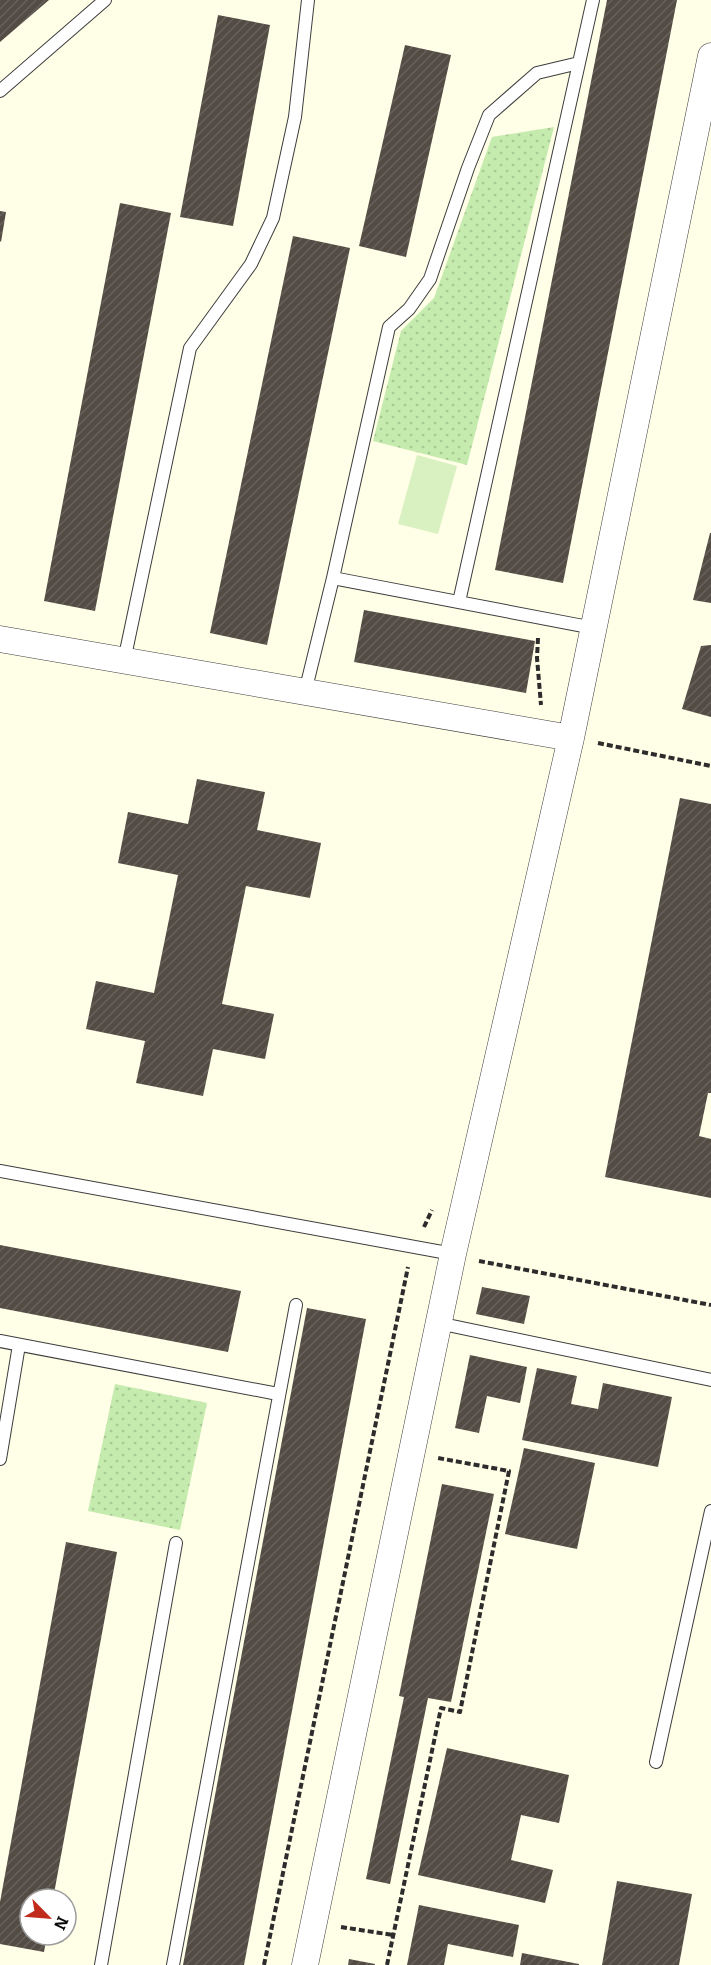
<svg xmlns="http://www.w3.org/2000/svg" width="711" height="1965" viewBox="0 0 711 1965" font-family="Bitter,serif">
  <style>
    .green { fill: url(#green-dots) }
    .pitch { fill: #d9f1c1 }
    .building { fill: url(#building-hatch) }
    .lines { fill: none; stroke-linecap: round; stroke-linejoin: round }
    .service-casing { stroke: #3d3d3d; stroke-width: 14 }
    .minor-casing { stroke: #3d3d3d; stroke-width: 27 }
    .path { stroke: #2c2c2c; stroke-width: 4; stroke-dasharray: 6 3; stroke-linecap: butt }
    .service { stroke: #fff; stroke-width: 12 }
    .minor { stroke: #fff; stroke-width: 26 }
  </style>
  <defs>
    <pattern id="green-dots" width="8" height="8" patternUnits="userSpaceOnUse" patternTransform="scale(1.5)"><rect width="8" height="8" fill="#c5ebae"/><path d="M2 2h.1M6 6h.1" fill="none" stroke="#a8c894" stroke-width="1.8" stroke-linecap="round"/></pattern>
    <pattern id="building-hatch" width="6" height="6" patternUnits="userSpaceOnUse" patternTransform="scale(1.5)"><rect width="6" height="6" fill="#534c45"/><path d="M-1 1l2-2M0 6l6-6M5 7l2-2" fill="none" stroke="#67615c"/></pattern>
  </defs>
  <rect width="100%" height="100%" fill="#fffee6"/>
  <path class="green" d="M 554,127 L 467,465 L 373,441 L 401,331 L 434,298 L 492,137 Z
    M 115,1384 L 207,1403 L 180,1530 L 88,1511 Z"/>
  <path class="pitch" d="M 417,455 L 457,466 L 438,534 L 398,524 Z"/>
  <path class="building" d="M 0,0 L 49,0 L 0,42 Z
    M 607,0 L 677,0 L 563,583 L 495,570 Z
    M 218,15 L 270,25 L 233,226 L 180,217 Z
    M 405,45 L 451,55 L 406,257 L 359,246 Z
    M 120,203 L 171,213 L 95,611 L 44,601 Z
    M 0,211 L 6,212 L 1,242 L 0,241 Z
    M 293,236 L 350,248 L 267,645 L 210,633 Z
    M 710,533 L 711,533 L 711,603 L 693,600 Z
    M 364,610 L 535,641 L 526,693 L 354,662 Z
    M 711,645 L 711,717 L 682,709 L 701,646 Z
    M 197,779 L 265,792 L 257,830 L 321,843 L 310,898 L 246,886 L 222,1004 L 274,1014 L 265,1059 L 213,1049 L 203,1096 L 136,1083 L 145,1041 L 86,1029 L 96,981 L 154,993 L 178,875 L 118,863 L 128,812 L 188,824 Z
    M 680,798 L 711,804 L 711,1093 L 708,1093 L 699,1136 L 711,1139 L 711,1198 L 605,1177 Z
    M 0,1245 L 241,1291 L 228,1352 L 0,1308 Z
    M 482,1287 L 530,1296 L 524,1324 L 476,1314 Z
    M 307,1308 L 366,1319 L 362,1340 L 244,1965 L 183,1965 Z
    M 470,1355 L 527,1367 L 520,1403 L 487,1396 L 479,1433 L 455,1428 Z
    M 537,1368 L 577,1376 L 571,1404 L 598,1409 L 603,1383 L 672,1397 L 658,1467 L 522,1440 Z
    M 524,1448 L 595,1463 L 577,1549 L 505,1534 Z
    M 442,1484 L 494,1494 L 451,1702 L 428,1698 L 390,1884 L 366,1879 L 404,1697 L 399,1696 Z
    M 66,1542 L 117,1552 L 53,1899 L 30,1899 L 30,1935 L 47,1935 L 44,1952 L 0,1944 L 0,1902 Z
    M 447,1748 L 569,1775 L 559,1823 L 521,1815 L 511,1860 L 553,1870 L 545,1903 L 418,1875 Z
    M 617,1881 L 692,1894 L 679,1965 L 602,1965 Z
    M 419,1905 L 519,1925 L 513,1957 L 448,1944 L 444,1965 L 407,1965 Z
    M 522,1953 L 579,1964 L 579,1965 L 520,1965 Z
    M 349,1959 L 375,1964 L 375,1965 L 348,1965 Z"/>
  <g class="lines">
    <defs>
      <path id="service" d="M 0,91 L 105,0
        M 333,578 L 594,628
        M 459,602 L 593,0
        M 124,661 L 190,348 L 251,264 L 273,218 L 295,117 L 308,0
        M 305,692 L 333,578 L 389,327 L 409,309 L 430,279 L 468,168 L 489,115 L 537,73 L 579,63
        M 0,1171 L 453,1254
        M 438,1323 L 711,1380
        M 0,1341 L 278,1394
        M 0,1459 L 19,1345
        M 656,1762 L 711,1511
        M 101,1965 L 176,1543
        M 173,1965 L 296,1305"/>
      <path id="minor" d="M 0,639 L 571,738
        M 305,1965 L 453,1254 L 571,738 L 711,56"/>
    </defs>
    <use href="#service" class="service-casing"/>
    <use href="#minor" class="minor-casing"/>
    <path class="path" d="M 538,638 L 537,658 L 541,705
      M 598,743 L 711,766
      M 424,1227 L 432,1210
      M 479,1261 L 711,1305
      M 341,1927 L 393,1935
      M 264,1965 L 408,1267
      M 387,1965 L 441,1708 L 460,1712 L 509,1471 L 438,1458"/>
    <use href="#service" class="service"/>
    <use href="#minor" class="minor"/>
  </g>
  <g transform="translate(48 1917) rotate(115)"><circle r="28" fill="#ffffff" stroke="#9d9d9d" stroke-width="1.5"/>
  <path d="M0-4.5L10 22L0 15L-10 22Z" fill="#c02b1b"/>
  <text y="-9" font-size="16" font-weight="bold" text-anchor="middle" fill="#0a0a0a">N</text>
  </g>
</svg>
